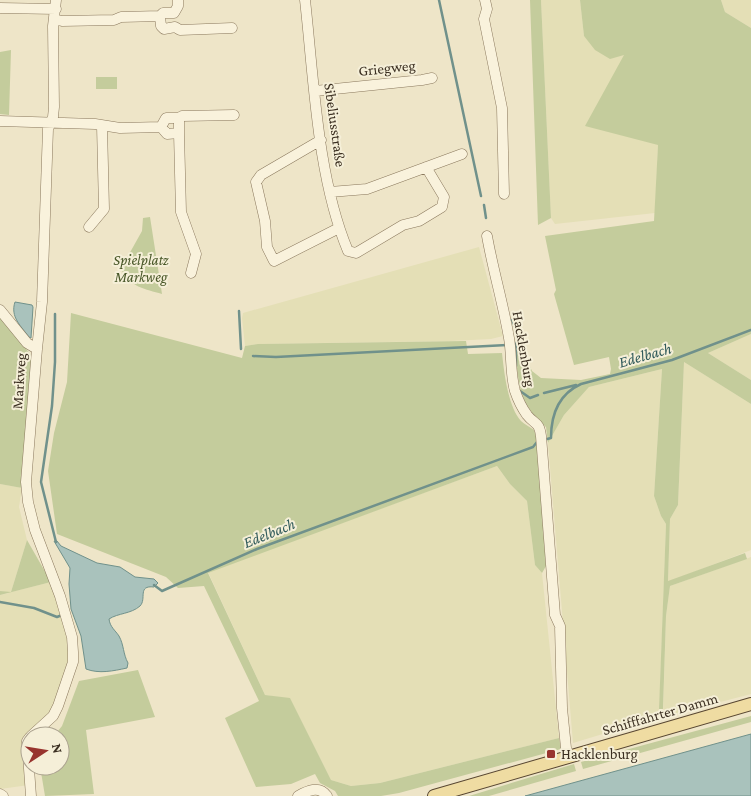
<svg xmlns="http://www.w3.org/2000/svg" width="751" height="796" viewBox="0 0 751 796" font-family="'Crimson Pro',serif">
  <style>
    .farmland { fill: #e4dfb6 }
    .green { fill: #c4cc9c }
    .water { fill: #a9c2bc; stroke: #70918b }
    .lines { fill: none; stroke-linecap: round; stroke-linejoin: round }
    .stream { stroke: #70918b; stroke-width: 2.5 }
    .minor-casing { stroke: #8a785d; stroke-width: 11 }
    .major-casing { stroke: #584631; stroke-width: 14 }
    .minor { stroke: #f9f2dc; stroke-width: 10 }
    .major { stroke: #efdca2; stroke-width: 12 }
    .poi-dot { fill: #98342e; stroke: #f5efd8; stroke-width: 2 }
    .labels { text-anchor: middle; dominant-baseline: central; stroke-width: 4; stroke-linejoin: round; paint-order: stroke }
    .street-label { font-size: 15px; fill: #3b2f21; stroke: #f5efd8 }
    .park-label { font-size: 15px; font-style: italic; fill: #485728; stroke: #f5efd8 }
    .poi-label { font-size: 15px; fill: #3b2f21; stroke: #f5efd8; text-anchor: start }
    .water-label { font-size: 16px; font-style: italic; fill: #305a5a; stroke: #f5efd8 }
  </style>
  <rect width="100%" height="100%" fill="#eee5c8"/>
  <path class="farmland" d="M 541,0 L 580,0 L 584,36 L 624,54 L 658,145 L 655,213 L 555,224 L 551,218 Z
    M 721,0 L 751,0 L 751,28 L 725,12 Z
    M 479,247 L 503,336 L 491,339 L 451,341 L 258,344 L 245,346 L 242,318 L 243,313 Z
    M 751,334 L 751,380 L 708,353 Z
    M 684,362 L 751,404 L 751,550 L 668,582 L 670,519 L 678,505 Z
    M 662,369 L 654,496 L 661,516 L 666,524 L 659,717 L 573,743 L 548,443 L 564,415 L 589,387 Z
    M 497,466 L 510,484 L 527,501 L 535,565 L 542,573 L 559,738 L 380,783 L 351,786 L 331,780 L 290,699 L 265,695 L 208,572 Z
    M 0,484 L 22,488 L 19,507 L 27,540 L 11,592 L 51,582 L 69,638 L 70,652 L 57,706 L 32,732 L 29,785 L 0,789 L 0,595 L 9,593 L 0,591 Z
    M 751,557 L 751,694 L 663,717 L 666,616 L 670,586 Z"/>
  <path class="green" d="M 530,0 L 541,0 L 551,218 L 538,225 Z
    M 580,0 L 721,0 L 725,12 L 751,28 L 751,334 L 708,353 L 751,380 L 751,404 L 684,362 L 678,505 L 670,519 L 668,581 L 745,553 L 747,559 L 670,586 L 666,616 L 663,709 L 659,709 L 666,524 L 661,516 L 654,496 L 662,369 L 589,387 L 564,415 L 548,443 L 546,427 C 517,403 518,379 515,344 L 520,344 L 532,371 L 541,378 L 581,380 L 610,374 L 611,369 L 609,357 L 574,365 L 554,294 L 556,290 L 545,236 L 654,221 L 658,145 L 585,126 L 624,55 L 610,59 L 595,50 L 584,36 Z
    M 11,50 L 9,115 L 0,114 L 0,52 Z
    M 96,77 L 117,77 L 117,89 L 96,89 Z
    M 150,217 L 162,294 C 145,289 131,287 122,271 L 123,265 L 142,231 L 143,218 Z
    M 71,313 L 242,358 L 245,346 L 258,344 L 466,341 L 468,354 L 502,353 C 504,372 508,407 521,421 C 524,424 530,427 534,430 L 537,440 L 546,566 L 542,573 L 535,565 L 527,501 L 510,484 L 497,466 L 208,573 L 265,695 L 290,698 L 331,780 L 351,786 L 380,783 L 559,738 L 561,749 L 399,793 L 381,796 L 338,796 L 335,791 L 320,783 L 315,774 L 291,784 L 256,787 L 225,718 L 259,701 L 204,586 L 178,588 L 166,577 L 57,534 L 48,471 L 54,433 L 67,382 Z
    M 0,314 L 33,358 L 22,488 L 0,484 Z
    M 27,540 L 51,582 L 0,595 L 0,591 L 11,592 Z
    M 138,670 L 155,717 L 86,730 L 94,794 L 45,796 L 40,766 L 60,766 L 60,736 L 54,736 L 62,726 L 79,681 Z
    M 751,716 L 751,722 L 583,769 L 581,762 Z
    M 574,764 L 576,771 L 489,796 L 469,796 Z"/>
  <path class="water" d="M 15,302 L 32,305 L 33,307 L 31,338 L 29,337 C 21,326 10,317 15,302 Z
    M 54,541 L 57,541 L 61,546 L 97,563 L 120,567 L 135,577 L 154,579 L 158,583 L 154,587 C 137,585 147,599 140,606 C 131,614 118,613 109,619 C 110,627 115,630 119,636 C 124,645 123,654 128,663 L 127,668 C 113,671 99,674 86,669 L 81,636 L 71,609 L 69,584 L 70,568 Z
    M 751,734 L 751,796 L 525,796 Z"/>
  <g class="lines">
    <path class="stream" d="M 439,0 L 481,196
      M 484,205 L 486,218
      M 239,311 L 241,349
      M 55,314 L 55,362 L 52,406 L 41,482 L 56,542
      M 512,320 L 519,337 L 516,344 L 516,366
      M 253,356 L 276,357 L 507,345
      M 520,391 L 530,398 L 538,395
      M 544,393 L 576,385
      M 547,439 L 551,438 C 551,415 559,394 581,384 L 672,360 L 751,330
      M 154,585 L 162,591 L 257,549 L 533,447 L 537,442
      M 0,602 L 34,608 L 57,617 L 62,615"/>
    <defs>
      <path id="minor" d="M 305,0 C 314,80 317,177 348,251 L 356,253 L 403,225 L 419,221 L 442,207 L 444,197 L 426,167
        M 485,0 L 487,9 L 484,19 L 502,108 L 504,194
        M 0,8 L 56,9
        M 160,16 L 163,13 L 174,13 L 178,6 L 178,0
        M 54,19 L 62,21 L 114,20 L 121,17 L 160,16 L 161,26 L 164,29 L 175,27 L 180,30 L 232,28
        M 315,91 L 422,80 L 432,78
        M 179,118 L 182,116 L 234,115
        M 0,121 L 95,124 L 120,128 L 161,127 L 167,134 L 179,133 L 179,118 L 166,118 L 161,127
        M 179,133 L 181,212 L 196,254 L 191,273
        M 321,140 L 261,175 L 256,182 L 265,221 L 267,247 L 274,261 L 339,228
        M 330,192 L 367,189 L 462,154
        M 89,227 L 104,209 L 102,126
        M 487,236 C 493,270 503,303 509,338 C 512,355 510,374 515,391 C 518,400 522,408 527,415 C 535,425 539,421 541,436 L 555,615 L 560,626 L 562,708 L 567,758
        M 0,310 L 27,343 L 37,349
        M 31,736 L 53,716 L 58,706 L 73,662 L 73,652 L 72,637 L 60,596 L 35,530 L 28,502 L 26,482 L 37,349 L 42,302 L 48,129 L 53,117 L 54,107 L 53,26 L 56,0
        M 30,737 L 27,741 L 31,796
        M 0,794 L 3,796
        M 298,796 C 307,791 319,785 327,796"/>
      <path id="major" d="M 434,796 L 751,704"/>
    </defs>
    <use href="#minor" class="minor-casing"/>
    <use href="#major" class="major-casing"/>
    <use href="#minor" class="minor"/>
    <use href="#major" class="major"/>
  </g>
  <rect class="poi-dot" x="546" y="749" width="10" height="10" rx="2.5"/>
  <g class="labels">
    <g class="street-label">
      <text transform="translate(387 68) rotate(-6)">Griegweg</text>
      <text transform="translate(335 125) rotate(82)">Sibeliusstraße</text>
      <text transform="translate(524 349) rotate(80)">Hacklenburg</text>
      <text transform="translate(19 381) rotate(-86)">Markweg</text>
      <text transform="translate(660 714) rotate(-16)">Schifffahrter Damm</text>
    </g>
    <g class="park-label">
      <text x="141" y="260">Spielplatz<tspan x="141" dy="17">Markweg</tspan></text>
    </g>
    <g class="poi-label">
      <text x="561" y="754">Hacklenburg</text>
    </g>
    <g class="water-label">
      <text transform="translate(645 355) rotate(-16)">Edelbach</text>
      <text transform="translate(269 533) rotate(-22)">Edelbach</text>
    </g>
  </g>
  <g transform="translate(45 751) rotate(78)"><circle r="24" fill="#f5efd8" stroke="#aba28f"/>
  <path d="M0-4L9 19L0 12L-9 19Z" fill="#98342e"/>
  <text y="-8" font-size="14" font-weight="bold" text-anchor="middle" fill="#3b2f21">N</text>
  </g>
</svg>
